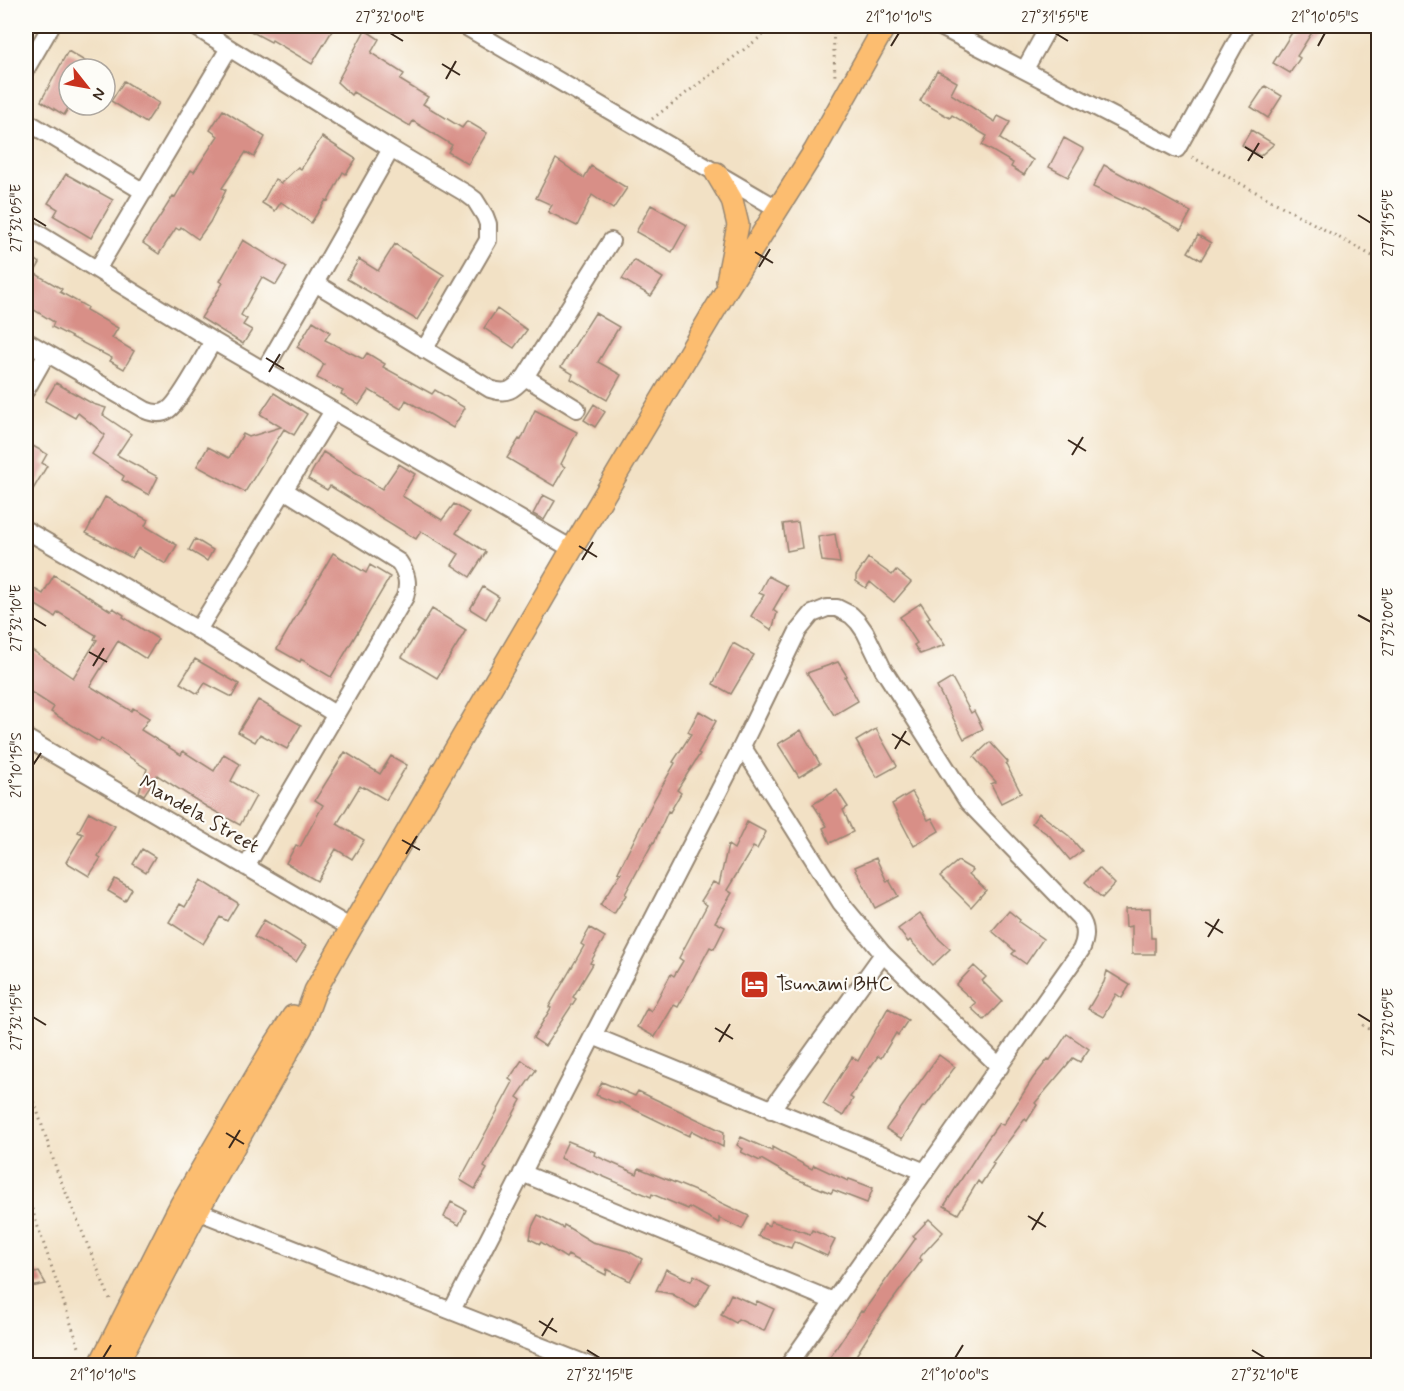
<svg xmlns="http://www.w3.org/2000/svg" width="1404" height="1391" viewBox="0 0 1404 1391" font-family="Mynerve,sans-serif">
  <style>
    .building { fill: #d88f87 }
    .lines { fill: none; stroke-linecap: round; stroke-linejoin: round }
    .minor-casing { stroke: #968672; stroke-width: 20 }
    .major-casing { stroke: #968672; stroke-width: 24 }
    .path { stroke: #968672; stroke-width: 3; stroke-dasharray: 1.5 4.5; stroke-linecap: butt }
    .minor { stroke: #fff; stroke-width: 16 }
    .major { stroke: #fcbd6f; stroke-width: 21 }
    .ticks { fill: none; stroke: #3b2a1e; stroke-width: 2 }
    .labels { text-anchor: middle; dominant-baseline: central; stroke-width: 4.5; stroke-linejoin: round; paint-order: stroke }
    .street-label { font-size: 20px; fill: #3b2a1e; stroke: #fdfcf7 }
    .poi-label { font-size: 20px; fill: #3b2a1e; stroke: #fdfcf7; text-anchor: start }
    .neatline { fill: none; stroke: #3b2a1e; stroke-width: 2 }
    .ticks-label { font-size: 15px; text-anchor: middle; fill: #3b2a1e }
  </style>
  <rect width="100%" height="100%" fill="#fdfcf7"/>
  <filter id="ink" filterUnits="userSpaceOnUse"><feTurbulence type="fractalNoise" baseFrequency=".0167" numOctaves="2"/><feDisplacementMap in="SourceGraphic" scale="12" xChannelSelector="R" yChannelSelector="G"/><feConvolveMatrix kernelMatrix="1 2 1 2 8 2 1 2 1" color-interpolation-filters="sRGB"/></filter>
  <filter id="wash" filterUnits="userSpaceOnUse"><feTurbulence type="fractalNoise" baseFrequency=".008" numOctaves="4" result="noise"/><feDisplacementMap in="SourceGraphic" scale="24" xChannelSelector="R" yChannelSelector="G"/><feGaussianBlur stdDeviation="1.35" result="paint"/><feColorMatrix in="noise" values="0 0 0 0 0 0 0 0 0 0 0 0 0 0 0 0 0 1.4 0 .05"/><feComposite in="paint" operator="in"/></filter>
  <g filter="url(#wash)">
    <rect width="100%" height="100%" fill="#f2e1c5"/>
    <g id="blocks">
      <path class="building" d="M 241,26 L 335,26 L 312,64 L 272,40 L 271,42 Z
        M 1296,26 L 1316,26 L 1297,56 L 1300,58 L 1290,73 L 1273,63 Z
        M 365,30 L 379,39 L 371,53 L 404,74 L 400,80 L 428,97 L 423,104 L 462,128 L 467,121 L 487,133 L 468,164 L 448,152 L 452,145 L 413,121 L 410,126 L 353,92 L 351,95 L 337,82 Z
        M 68,51 L 98,69 L 69,69 L 69,107 L 64,115 L 41,101 Z
        M 937,71 L 957,82 L 951,94 L 995,122 L 998,116 L 1010,122 L 1000,139 L 1033,160 L 1024,175 L 1011,167 L 1013,163 L 982,145 L 987,136 L 952,115 L 950,118 L 920,101 Z
        M 124,81 L 159,103 L 146,123 L 111,101 Z
        M 1265,86 L 1282,96 L 1268,118 L 1251,107 Z
        M 223,110 L 265,137 L 254,157 L 246,152 L 222,188 L 226,190 L 210,222 L 198,239 L 181,227 L 179,230 L 176,228 L 159,254 L 143,243 L 173,196 L 175,197 L 191,170 L 194,172 L 218,136 L 210,130 Z
        M 1251,130 L 1274,144 L 1260,156 L 1242,145 Z
        M 322,137 L 356,159 L 346,174 L 343,172 L 328,201 L 326,200 L 311,223 L 281,202 L 275,211 L 262,203 L 275,179 L 281,183 L 298,167 L 301,169 Z
        M 1064,138 L 1084,149 L 1068,177 L 1049,167 Z
        M 556,159 L 584,178 L 591,166 L 627,188 L 613,209 L 592,195 L 577,226 L 548,212 L 552,205 L 536,198 Z
        M 1104,165 L 1191,212 L 1181,230 L 1143,209 L 1142,210 L 1093,187 Z
        M 66,174 L 113,200 L 91,238 L 54,216 L 58,209 L 48,203 Z
        M 651,205 L 687,225 L 672,252 L 636,232 Z
        M 1198,235 L 1211,243 L 1201,260 L 1188,252 Z
        M 243,240 L 287,267 L 276,285 L 262,277 L 241,315 L 247,319 L 243,325 L 252,330 L 243,344 L 201,318 L 223,283 L 220,281 Z
        M 395,244 L 444,275 L 417,320 L 347,279 L 359,259 L 378,271 Z
        M 26,253 L 40,263 L 34,273 L 62,289 L 60,292 L 87,307 L 86,310 L 118,328 L 112,338 L 134,351 L 124,369 L 110,361 L 112,358 L 52,327 L 54,322 L 26,305 Z
        M 634,260 L 663,278 L 651,296 L 622,279 Z
        M 497,309 L 527,330 L 514,348 L 484,328 Z
        M 595,313 L 619,327 L 598,362 L 621,375 L 607,400 L 571,379 L 573,374 L 561,367 Z
        M 313,321 L 330,332 L 325,340 L 363,359 L 367,353 L 385,364 L 383,367 L 432,394 L 435,390 L 465,408 L 453,428 L 406,400 L 401,409 L 369,390 L 359,405 L 341,394 L 343,391 L 317,378 L 324,364 L 297,347 Z
        M 56,383 L 93,404 L 106,408 L 103,415 L 131,434 L 117,455 L 158,477 L 149,495 L 122,480 L 124,476 L 92,454 L 105,435 L 78,413 L 75,418 L 45,401 Z
        M 274,393 L 307,414 L 294,435 L 284,429 L 245,492 L 197,466 L 208,447 L 229,458 L 243,434 L 249,437 L 281,427 L 260,414 Z
        M 594,404 L 605,412 L 595,427 L 584,420 Z
        M 535,410 L 577,432 L 561,464 L 565,467 L 554,486 L 507,458 L 519,439 L 521,440 Z
        M 26,442 L 47,454 L 42,463 L 47,466 L 26,501 Z
        M 323,452 L 382,489 L 399,464 L 415,474 L 402,496 L 442,520 L 454,504 L 469,513 L 456,533 L 486,552 L 470,577 L 452,565 L 459,554 L 421,531 L 416,539 L 330,486 L 327,490 L 308,479 Z
        M 543,495 L 555,501 L 544,520 L 533,514 Z
        M 105,497 L 148,520 L 145,526 L 177,545 L 166,564 L 138,548 L 132,558 L 86,533 Z
        M 798,522 L 802,548 L 787,551 L 783,524 Z
        M 835,534 L 840,563 L 822,561 L 818,537 Z
        M 195,539 L 213,550 L 207,561 L 189,550 Z
        M 333,553 L 366,573 L 370,565 L 390,577 L 331,677 L 301,659 L 300,662 L 277,649 Z
        M 868,558 L 892,575 L 896,570 L 911,582 L 894,602 L 870,582 L 866,588 L 856,581 L 856,576 Z
        M 54,575 L 111,611 L 113,608 L 124,615 L 123,617 L 158,639 L 146,659 L 118,641 L 90,686 L 131,711 L 133,708 L 149,718 L 141,730 L 181,755 L 183,751 L 214,771 L 224,754 L 240,764 L 231,781 L 256,796 L 240,825 L 207,807 L 157,775 L 144,795 L 139,792 L 147,769 L 101,738 L 99,742 L 51,712 L 54,707 L 26,689 L 26,646 L 73,678 L 97,640 L 94,639 L 96,635 L 58,612 L 55,617 L 26,599 L 26,584 L 43,594 Z
        M 768,576 L 787,586 L 773,610 L 777,613 L 772,630 L 751,616 L 764,595 L 759,593 Z
        M 483,587 L 499,597 L 486,619 L 470,609 Z
        M 921,603 L 930,617 L 927,619 L 945,645 L 920,654 L 914,645 L 917,643 L 900,617 Z
        M 432,609 L 466,630 L 437,678 L 402,657 Z
        M 733,643 L 754,655 L 731,694 L 713,684 Z
        M 195,659 L 239,684 L 232,697 L 205,683 L 198,694 L 180,683 Z
        M 838,662 L 847,676 L 845,677 L 858,701 L 834,715 L 807,673 Z
        M 952,678 L 971,713 L 974,711 L 983,729 L 964,739 L 937,687 Z
        M 258,700 L 301,725 L 287,749 L 260,734 L 255,742 L 238,732 Z
        M 699,711 L 716,721 L 698,753 L 700,754 L 677,790 L 681,793 L 670,812 L 668,811 L 654,843 L 653,842 L 625,894 L 626,895 L 614,914 L 600,905 L 621,873 L 618,872 L 654,800 L 675,763 L 673,762 L 691,734 L 688,732 Z
        M 876,729 L 897,766 L 877,777 L 856,741 Z
        M 801,730 L 820,764 L 799,777 L 778,744 Z
        M 990,742 L 1008,762 L 1006,764 L 1021,793 L 1001,803 L 991,784 L 996,782 L 974,757 Z
        M 345,752 L 380,774 L 391,756 L 407,765 L 386,800 L 364,787 L 363,788 L 360,786 L 337,824 L 364,840 L 352,859 L 336,849 L 317,881 L 286,863 L 296,845 L 300,847 L 323,805 L 315,800 Z
        M 837,790 L 848,807 L 843,810 L 853,832 L 830,843 L 823,828 L 827,826 L 813,804 Z
        M 912,792 L 928,820 L 932,818 L 939,831 L 914,846 L 892,804 Z
        M 89,812 L 115,826 L 98,856 L 101,858 L 89,876 L 66,862 L 83,834 L 78,832 Z
        M 1039,813 L 1069,836 L 1082,851 L 1070,860 L 1050,836 L 1032,823 Z
        M 747,822 L 766,832 L 757,849 L 753,847 L 727,890 L 732,893 L 715,922 L 725,927 L 714,949 L 710,947 L 678,1007 L 674,1005 L 655,1037 L 637,1027 L 647,1008 L 651,1011 L 671,974 L 674,976 L 683,961 L 679,958 L 707,905 L 701,901 L 713,882 L 719,885 L 728,845 L 734,849 Z
        M 142,849 L 155,857 L 146,872 L 133,864 Z
        M 876,858 L 887,882 L 889,880 L 898,896 L 875,908 L 855,867 Z
        M 958,861 L 973,870 L 969,874 L 986,890 L 971,907 L 940,876 Z
        M 1099,868 L 1115,884 L 1102,898 L 1085,882 Z
        M 115,879 L 132,889 L 125,901 L 108,891 Z
        M 201,880 L 238,903 L 227,921 L 220,917 L 203,944 L 169,922 L 180,904 L 185,907 Z
        M 1150,908 L 1151,938 L 1155,938 L 1155,954 L 1132,954 L 1132,926 L 1126,927 L 1125,909 Z
        M 1009,911 L 1020,920 L 1019,922 L 1043,939 L 1026,964 L 1012,954 L 1015,951 L 992,931 Z
        M 920,913 L 939,939 L 950,949 L 933,965 L 910,940 L 908,942 L 898,929 Z
        M 264,920 L 306,946 L 296,962 L 254,937 Z
        M 590,928 L 605,937 L 590,963 L 593,964 L 573,997 L 576,999 L 545,1046 L 533,1038 L 551,1008 L 549,1007 L 584,946 L 581,944 Z
        M 974,966 L 986,977 L 982,981 L 1002,1001 L 984,1020 L 971,1008 L 976,1003 L 956,985 Z
        M 1107,971 L 1130,985 L 1122,998 L 1116,994 L 1103,1017 L 1088,1009 L 1104,982 Z
        M 888,1008 L 908,1020 L 898,1035 L 896,1033 L 881,1058 L 878,1056 L 850,1097 L 853,1099 L 843,1116 L 823,1104 L 852,1057 L 858,1061 Z
        M 1067,1034 L 1089,1049 L 1080,1062 L 1073,1058 L 1035,1103 L 1037,1105 L 1027,1121 L 1025,1119 L 992,1163 L 994,1164 L 981,1184 L 978,1181 L 958,1214 L 944,1206 L 986,1141 L 999,1123 L 1003,1125 L 1033,1078 L 1048,1059 L 1050,1060 Z
        M 939,1055 L 955,1067 L 925,1107 L 923,1106 L 902,1139 L 886,1129 Z
        M 522,1060 L 536,1070 L 517,1097 L 521,1100 L 484,1167 L 487,1169 L 475,1189 L 460,1180 L 513,1082 L 509,1079 Z
        M 602,1082 L 635,1096 L 638,1091 L 724,1132 L 723,1147 L 692,1131 L 689,1136 L 619,1102 L 619,1104 L 596,1095 Z
        M 741,1137 L 772,1151 L 772,1147 L 812,1169 L 814,1165 L 848,1181 L 849,1179 L 873,1188 L 867,1203 L 833,1190 L 831,1193 L 794,1178 L 761,1159 L 760,1161 L 741,1152 L 743,1149 L 737,1145 Z
        M 568,1141 L 595,1152 L 594,1155 L 637,1174 L 639,1168 L 707,1196 L 749,1216 L 742,1229 L 719,1218 L 719,1223 L 689,1207 L 688,1209 L 652,1194 L 651,1197 L 560,1158 Z
        M 451,1202 L 466,1210 L 459,1225 L 444,1217 Z
        M 538,1215 L 563,1228 L 564,1225 L 592,1242 L 628,1251 L 642,1259 L 630,1281 L 607,1269 L 606,1275 L 568,1255 L 566,1258 L 541,1242 L 540,1244 L 530,1239 L 532,1227 Z
        M 929,1219 L 943,1232 L 919,1258 L 922,1260 L 881,1316 L 850,1365 L 825,1365 L 861,1311 L 863,1312 L 916,1238 L 913,1236 Z
        M 771,1221 L 810,1234 L 812,1230 L 835,1240 L 827,1256 L 794,1241 L 791,1248 L 758,1236 L 764,1223 L 769,1226 Z
        M 666,1269 L 691,1281 L 694,1275 L 710,1284 L 696,1308 L 672,1294 L 656,1291 Z
        M 39,1272 L 46,1284 L 26,1288 L 26,1275 Z
        M 731,1294 L 755,1305 L 757,1301 L 774,1309 L 764,1331 L 738,1319 L 736,1323 L 721,1315 Z"/>
    </g>
  </g>
  <g filter="url(#ink)">
    <use href="#blocks" fill-opacity="0" stroke="#968672" stroke-width="1.5"/>
    <g class="lines">
      <defs>
        <path id="minor" d="M 194,26 L 391,149 L 467,194 L 475,200 L 485,216 L 488,224 L 488,240 L 424,350
          M 465,26 L 778,209
          M 939,26 L 1177,149 L 1245,26
          M 26,69 L 51,26
          M 1025,69 L 1049,26
          M 26,121 L 144,192
          M 391,149 L 315,283 L 490,389 C 507,395 513,390 525,377 L 611,241
          M 26,226 L 213,341 L 572,549
          M 98,268 L 229,48
          M 26,341 L 145,410 C 152,413 161,415 168,410 C 179,403 205,355 213,341
          M 264,371 L 315,283
          M 525,377 L 577,409
          M 26,390 L 47,353
          M 26,530 L 198,630 L 335,714
          M 198,630 L 333,411
          M 26,738 L 351,928
          M 742,746 L 841,903 L 883,954 L 1000,1067
          M 246,867 L 405,597 C 409,583 407,574 399,562 L 284,490
          M 593,1036 L 925,1172
          M 771,1110 L 883,954
          M 522,1173 L 833,1301
          M 187,1207 L 591,1366
          M 452,1310 L 742,746 L 798,631 L 812,614 L 827,608 L 837,608 L 851,615 L 858,622 L 865,632 L 883,669 L 968,802 L 1079,917 C 1087,927 1086,939 1081,950 L 788,1366"/>
        <path id="major" d="M 716,173 L 732,200 L 738,225 L 727,281
          M 99,1366 L 181,1204 L 273,1047 L 293,1016
          M 116,1366 L 197,1212 L 302,1027 L 315,991 L 351,928 L 572,549 L 726,291 L 815,150 L 885,26"/>
      </defs>
      <use href="#minor" class="minor-casing"/>
      <use href="#major" class="major-casing"/>
      <path class="path" d="M 833,26 L 835,78
        M 652,119 L 775,26
        M 1192,157 L 1378,259
        M 1363,1025 L 1378,1034
        M 26,1093 L 34,1101 L 57,1171 L 110,1299
        M 26,1192 L 80,1350"/>
      <use href="#minor" class="minor"/>
      <use href="#major" class="major"/>
    </g>
  </g>
  <path class="ticks" d="M 390,33 L 403,41M 1055,33 L 1068,41M 891,46 L 899,33M 1318,46 L 1325,33M 442,64 L 460,75M 446,79 L 456,61M 1245,147 L 1263,158M 1248,161 L 1259,143M 1358,215 L 1371,223M 33,218 L 46,226M 755,252 L 773,263M 759,267 L 770,249M 266,358 L 284,369M 269,372 L 280,354M 1068,440 L 1086,451M 1072,455 L 1083,437M 579,546 L 597,557M 582,560 L 593,542M 1358,615 L 1371,622M 33,618 L 46,626M 89,652 L 107,662M 93,666 L 104,648M 892,734 L 910,745M 895,749 L 906,731M 33,765 L 41,753M 402,840 L 420,850M 406,854 L 417,836M 1205,922 L 1223,933M 1208,937 L 1219,919M 1358,1014 L 1371,1022M 33,1017 L 46,1025M 715,1028 L 733,1039M 719,1042 L 730,1024M 226,1133 L 244,1144M 229,1148 L 240,1130M 1028,1216 L 1046,1227M 1032,1230 L 1043,1212M 539,1321 L 557,1332M 542,1336 L 553,1318M 587,1350 L 600,1358M 1252,1350 L 1265,1358M 103,1358 L 111,1345M 955,1358 L 963,1345"/>
  <defs>
    <symbol id="hotel-square" viewBox="-11 -11 22 22"><rect x="-9" y="-9" width="18" height="18" rx="4" fill="#c8321e" stroke="#fdfcf7"/><path d="M-6-4.5h1.5V1H6V5H4.5V3h-9V5H-6ZM-4 0a1.8 1.8 0 1 1 3.6 0ZM.5 0V-2.5h3Q6-2.5 6 0Z" fill="#fff"/></symbol>
  </defs>
  <g fill-rule="evenodd">
    <use href="#hotel-square" x="738" y="968" width="33" height="33"/>
  </g>
  <g class="labels">
    <g class="street-label">
      <text transform="translate(199 815) rotate(30)">Mandela Street</text>
    </g>
    <g class="poi-label">
      <text x="776" y="984">Tsunami BHC</text>
    </g>
  </g>
  <rect width="1404" height="1391" fill="none" stroke="#fdfcf7" stroke-width="66"/>
  <g transform="translate(87 87) rotate(121)"><circle r="28" fill="#fdfcf7" stroke="#afa8a0" stroke-width="1.5"/>
  <path d="M0-4.5L10 22L0 15L-10 22Z" fill="#c8321e"/>
  <text y="-9" font-size="16" font-weight="bold" text-anchor="middle" fill="#3b2a1e">N</text>
  </g>
  <rect x="33" y="33" width="1338" height="1325" class="neatline"/>
  <g class="ticks-label">
    <text x="390" y="22">27°32'00"E</text>
    <text x="899" y="22">21°10'10"S</text>
    <text x="1055" y="22">27°31'55"E</text>
    <text x="1325" y="22">21°10'05"S</text>
    <text transform="translate(16 218) rotate(-90)" y="5">27°32'05"E</text>
    <text transform="translate(1388 223) rotate(-90)" y="5">27°31'55"E</text>
    <text transform="translate(16 618) rotate(-90)" y="5">27°32'10"E</text>
    <text transform="translate(1388 622) rotate(-90)" y="5">27°32'00"E</text>
    <text transform="translate(16 765) rotate(-90)" y="5">21°10'15"S</text>
    <text transform="translate(16 1017) rotate(-90)" y="5">27°32'15"E</text>
    <text transform="translate(1388 1022) rotate(-90)" y="5">27°32'05"E</text>
    <text x="103" y="1380">21°10'10"S</text>
    <text x="600" y="1380">27°32'15"E</text>
    <text x="955" y="1380">21°10'00"S</text>
    <text x="1265" y="1380">27°32'10"E</text>
  </g>
</svg>
